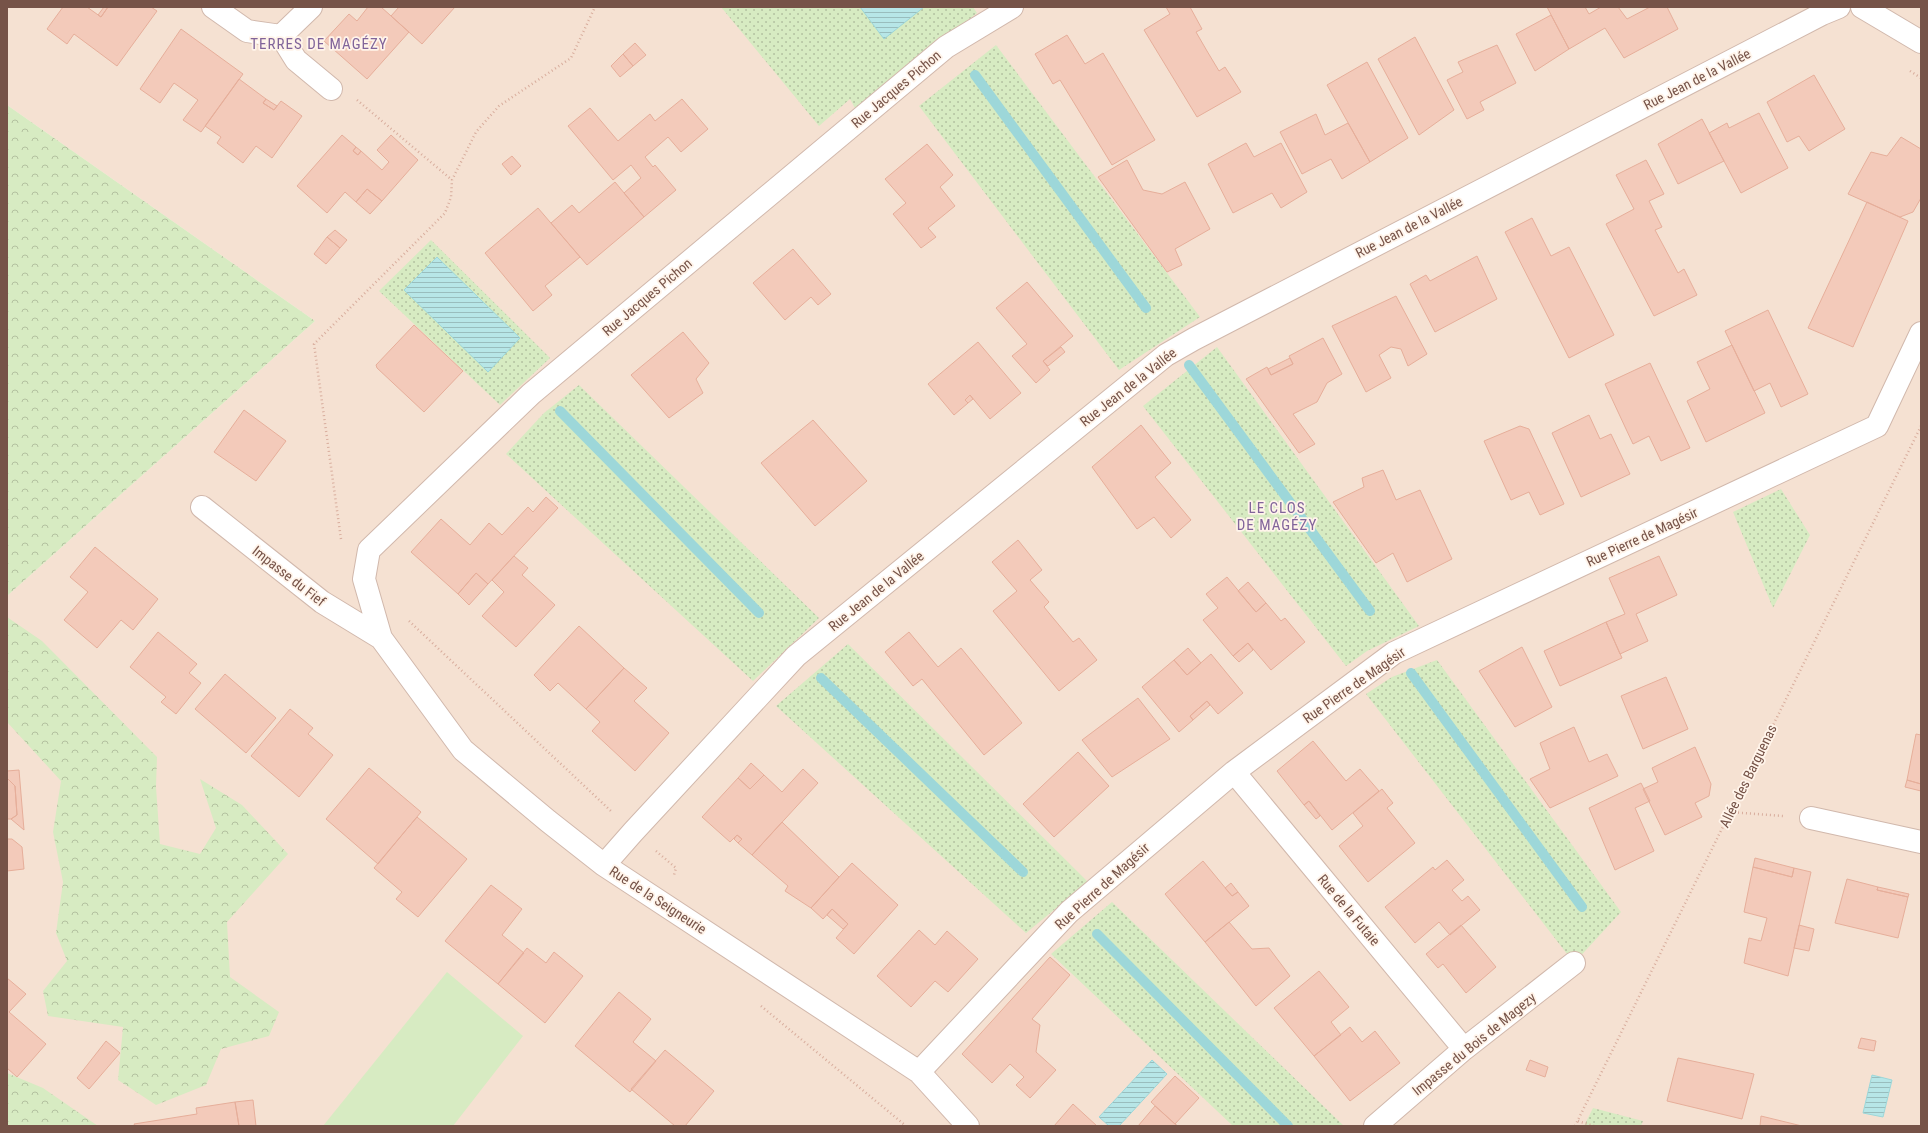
<svg xmlns="http://www.w3.org/2000/svg" width="1928" height="1133" viewBox="0 0 1928 1133" font-family="'Roboto Condensed',sans-serif">
  <style>
    .residential { fill: #f5e1d2 }
    .grass { fill: url(#grass-dots) }
    .forest { fill: url(#forest-crowns) }
    .green { fill: #d7ebc2 }
    .water { fill: url(#water-rules); stroke: #9dd7d9 }
    .lines { fill: none; stroke-linecap: round; stroke-linejoin: round }
    .stream { stroke: #9dd7d9; stroke-width: 10 }
    .building { fill: #f3caba; stroke: #e6ae9a }
    .minor-casing { stroke: #d1b8ac; stroke-width: 24 }
    .path { stroke: #d8ad9d; stroke-width: 2.5; stroke-dasharray: 1 3; stroke-linecap: butt }
    .minor { stroke: #fff; stroke-width: 22 }
    .labels { text-anchor: middle; dominant-baseline: central; stroke-width: 3.5; stroke-linejoin: round; paint-order: stroke }
    .street-label { font-size: 14px; fill: #765348; stroke: #fff4ea }
    .neighbourhood-label { font-size: 15px; letter-spacing: 1px; fill: #81649a; stroke: #fff4ea }
  </style>
  <defs>
    <pattern id="grass-dots" width="8" height="8" patternUnits="userSpaceOnUse"><rect width="8" height="8" fill="#d7ebc2"/><path d="M2 2h.1M6 6h.1" fill="none" stroke="#b3c1a0" stroke-width="1.8" stroke-linecap="round"/></pattern>
    <pattern id="forest-crowns" width="20" height="18" patternUnits="userSpaceOnUse"><rect width="20" height="18" fill="#d7ebc2"/><path d="M2 6a3 3 0 1 1 6 0M12 15a3 3 0 1 1 6 0" fill="none" stroke="#b3c1a0"/></pattern>
    <pattern id="water-rules" width="6" height="5" patternUnits="userSpaceOnUse"><rect width="6" height="5" fill="#b7e6e7"/><path d="M0 2.5h6" fill="none" stroke="#99bdbd"/></pattern>
  </defs>
  <rect width="100%" height="100%" fill="#fdf0e4"/>
  <path class="residential" d="M 7,7 L 1921,7 L 1921,1126 L 7,1126 L 7,596 L 315,321 L 7,105 Z"/>
  <path class="grass" d="M 721,7 L 973,7 L 977,13 L 856,110 L 850,99 L 819,126 Z
    M 996,45 L 1200,317 L 1119,370 L 919,106 Z
    M 431,240 L 550,358 L 500,405 L 379,291 Z
    M 1217,347 L 1419,626 L 1367,651 L 1346,666 L 1143,406 Z
    M 579,385 L 819,618 L 753,681 L 506,454 L 544,413 Z
    M 1781,489 L 1810,535 L 1773,608 L 1733,512 Z
    M 848,644 L 1088,882 L 1026,933 L 776,706 Z
    M 1437,660 L 1621,912 L 1574,963 L 1366,694 L 1392,677 Z
    M 1112,902 L 1344,1126 L 1233,1126 L 1051,954 Z
    M 1593,1108 L 1643,1121 L 1641,1126 L 1584,1126 Z"/>
  <path class="forest" d="M 7,105 L 315,321 L 7,596 Z
    M 7,617 L 42,641 L 157,757 L 156,787 L 160,844 L 200,854 L 216,828 L 200,779 L 242,805 L 288,854 L 227,922 L 230,977 L 279,1012 L 269,1036 L 221,1049 L 206,1085 L 156,1105 L 118,1080 L 123,1027 L 48,1016 L 43,991 L 67,961 L 56,933 L 63,882 L 53,832 L 61,781 L 7,722 Z
    M 7,1073 L 43,1088 L 98,1126 L 7,1126 Z"/>
  <path class="green" d="M 447,972 L 523,1036 L 453,1126 L 323,1126 Z"/>
  <path class="water" d="M 860,7 L 924,7 L 884,39 Z
    M 437,257 L 520,338 L 488,372 L 404,290 Z
    M 1152,1060 L 1167,1074 L 1119,1126 L 1109,1126 L 1099,1117 Z
    M 1872,1075 L 1892,1080 L 1883,1117 L 1863,1113 Z"/>
  <g class="lines">
    <path class="stream" d="M 975,75 L 1146,308
      M 1189,365 L 1370,611
      M 560,411 L 759,613
      M 1411,673 L 1582,907
      M 821,678 L 1023,872
      M 1097,934 L 1288,1126"/>
  </g>
  <path class="building" d="M 63,7 L 87,7 L 101,17 L 108,7 L 151,7 L 157,11 L 117,66 L 74,34 L 67,44 L 47,29 Z
    M 104,7 L 108,7 L 101,17 L 98,15 Z
    M 368,7 L 381,7 L 409,32 L 367,79 L 324,41 L 349,14 L 357,21 Z
    M 399,7 L 455,7 L 422,44 L 391,16 Z
    M 1166,7 L 1190,7 L 1202,29 L 1196,32 L 1207,51 L 1219,71 L 1225,67 L 1241,92 L 1197,117 L 1144,30 L 1170,14 Z
    M 1547,7 L 1585,7 L 1589,14 L 1601,7 L 1618,7 L 1627,19 L 1650,7 L 1667,7 L 1678,29 L 1624,58 L 1605,28 L 1569,49 Z
    M 1551,15 L 1569,49 L 1535,71 L 1516,34 Z
    M 181,29 L 243,74 L 201,132 L 183,120 L 198,100 L 174,83 L 160,103 L 140,89 Z
    M 1067,35 L 1085,64 L 1103,53 L 1155,140 L 1112,165 L 1060,80 L 1053,84 L 1035,54 Z
    M 1415,37 L 1454,110 L 1419,135 L 1378,59 Z
    M 635,43 L 646,55 L 633,66 L 623,54 Z
    M 1497,45 L 1516,83 L 1480,102 L 1484,110 L 1467,119 L 1447,80 L 1463,72 L 1458,62 Z
    M 623,54 L 633,66 L 620,77 L 611,66 Z
    M 1367,62 L 1408,138 L 1370,162 L 1327,85 Z
    M 1814,75 L 1845,129 L 1809,151 L 1799,136 L 1787,142 L 1767,102 Z
    M 239,79 L 266,99 L 263,103 L 274,110 L 281,101 L 302,116 L 272,158 L 256,146 L 243,163 L 217,143 L 221,137 L 205,126 Z
    M 266,99 L 277,106 L 274,110 L 263,103 Z
    M 682,99 L 708,129 L 681,152 L 668,137 L 645,157 L 653,167 L 655,165 L 676,190 L 644,217 L 624,193 L 641,178 L 631,165 L 613,180 L 568,126 L 590,108 L 618,141 L 650,114 L 655,121 Z
    M 1759,113 L 1788,168 L 1741,193 L 1709,133 L 1727,123 L 1729,128 Z
    M 1316,114 L 1325,135 L 1348,123 L 1370,162 L 1342,179 L 1331,159 L 1302,174 L 1280,132 Z
    M 1702,119 L 1724,161 L 1678,184 L 1658,144 Z
    M 342,135 L 356,147 L 353,151 L 358,155 L 361,151 L 382,170 L 389,162 L 377,150 L 391,135 L 418,160 L 382,201 L 367,189 L 356,202 L 345,192 L 327,213 L 297,186 Z
    M 1901,137 L 1921,149 L 1921,198 L 1913,212 L 1900,217 L 1848,194 L 1871,152 L 1887,156 Z
    M 1246,143 L 1254,157 L 1281,143 L 1307,192 L 1281,208 L 1272,193 L 1233,213 L 1208,164 Z
    M 927,144 L 953,175 L 940,187 L 955,206 L 928,228 L 936,237 L 921,248 L 893,214 L 906,203 L 885,179 Z
    M 356,147 L 361,151 L 358,155 L 353,151 Z
    M 512,156 L 521,166 L 511,175 L 502,164 Z
    M 1127,160 L 1143,190 L 1162,194 L 1185,182 L 1210,229 L 1175,249 L 1182,265 L 1167,272 L 1098,177 Z
    M 1646,160 L 1664,194 L 1649,201 L 1662,227 L 1655,230 L 1678,273 L 1684,269 L 1697,295 L 1654,316 L 1606,224 L 1634,209 L 1616,175 Z
    M 615,182 L 644,217 L 587,265 L 551,223 L 572,205 L 579,213 Z
    M 367,189 L 382,201 L 370,214 L 356,202 Z
    M 1867,202 L 1908,221 L 1853,347 L 1808,328 Z
    M 538,208 L 580,257 L 545,286 L 552,295 L 533,311 L 485,253 Z
    M 1532,218 L 1551,256 L 1569,247 L 1614,335 L 1569,358 L 1505,232 Z
    M 335,230 L 347,240 L 340,248 L 327,237 Z
    M 327,237 L 340,248 L 326,264 L 314,254 Z
    M 793,249 L 831,294 L 818,305 L 811,297 L 785,320 L 753,283 Z
    M 1477,256 L 1497,299 L 1435,332 L 1410,284 L 1426,275 L 1430,281 Z
    M 1027,282 L 1073,336 L 1043,361 L 1050,370 L 1036,383 L 1012,356 L 1027,344 L 996,308 Z
    M 1396,296 L 1427,354 L 1408,366 L 1401,349 L 1391,347 L 1379,355 L 1391,378 L 1366,392 L 1332,326 Z
    M 1768,310 L 1808,394 L 1781,407 L 1770,383 L 1754,391 L 1725,331 Z
    M 414,325 L 463,371 L 424,412 L 377,368 L 376,365 Z
    M 683,332 L 709,363 L 696,379 L 703,393 L 669,418 L 631,375 Z
    M 1323,338 L 1342,374 L 1327,383 L 1317,402 L 1293,414 L 1315,444 L 1299,453 L 1246,379 L 1267,367 L 1271,375 L 1293,364 L 1289,356 Z
    M 978,342 L 1021,393 L 990,419 L 970,395 L 965,400 L 968,403 L 954,415 L 928,384 Z
    M 1732,345 L 1765,413 L 1706,442 L 1687,401 L 1710,389 L 1697,362 Z
    M 1061,347 L 1065,352 L 1048,366 L 1043,361 Z
    M 1290,358 L 1293,364 L 1271,375 L 1268,369 Z
    M 1650,363 L 1690,448 L 1661,461 L 1649,436 L 1633,444 L 1605,384 Z
    M 970,395 L 973,399 L 968,403 L 965,400 Z
    M 244,410 L 286,441 L 256,481 L 214,452 Z
    M 1589,415 L 1600,439 L 1611,434 L 1630,474 L 1581,497 L 1552,433 Z
    M 813,420 L 867,481 L 815,526 L 761,463 Z
    M 1141,425 L 1171,463 L 1155,477 L 1191,520 L 1171,538 L 1154,517 L 1137,529 L 1092,467 Z
    M 1520,426 L 1529,429 L 1564,504 L 1540,515 L 1529,492 L 1511,500 L 1484,441 Z
    M 1383,470 L 1396,500 L 1420,490 L 1452,559 L 1407,582 L 1393,553 L 1376,563 L 1333,502 L 1364,487 L 1362,478 Z
    M 546,497 L 558,508 L 488,584 L 476,573 L 458,594 L 411,552 L 441,519 L 470,545 L 489,523 L 502,535 L 528,507 L 533,512 Z
    M 1018,540 L 1042,570 L 1030,580 L 1049,602 L 1044,607 L 1073,642 L 1079,638 L 1097,660 L 1059,691 L 993,611 L 1017,591 L 992,562 Z
    M 95,547 L 158,599 L 133,630 L 121,620 L 97,648 L 64,620 L 88,592 L 70,577 Z
    M 514,556 L 528,568 L 522,575 L 555,605 L 516,647 L 482,616 L 504,592 L 492,580 Z
    M 1659,556 L 1677,595 L 1636,614 L 1648,641 L 1620,654 L 1606,622 L 1625,614 L 1609,578 Z
    M 476,573 L 488,584 L 469,605 L 458,594 Z
    M 1227,577 L 1256,612 L 1266,603 L 1281,621 L 1285,618 L 1305,642 L 1271,670 L 1248,643 L 1233,656 L 1203,620 L 1218,608 L 1206,594 Z
    M 1248,582 L 1266,603 L 1256,612 L 1238,591 Z
    M 1606,622 L 1622,658 L 1560,686 L 1544,651 Z
    M 579,626 L 624,668 L 586,709 L 558,683 L 550,691 L 534,675 Z
    M 158,632 L 197,664 L 189,673 L 201,683 L 176,714 L 161,702 L 166,697 L 130,667 Z
    M 909,632 L 938,667 L 961,648 L 1022,723 L 984,755 L 922,679 L 913,686 L 885,652 Z
    M 1248,643 L 1253,650 L 1239,662 L 1233,656 Z
    M 1522,647 L 1552,707 L 1515,727 L 1479,671 Z
    M 1188,648 L 1201,663 L 1187,675 L 1174,660 Z
    M 1211,654 L 1243,693 L 1218,714 L 1207,701 L 1190,716 L 1193,720 L 1179,732 L 1142,687 L 1174,660 L 1187,675 Z
    M 624,668 L 647,688 L 634,701 L 669,733 L 635,771 L 592,731 L 600,722 L 586,709 Z
    M 225,674 L 276,718 L 246,753 L 195,709 Z
    M 1666,677 L 1688,729 L 1643,749 L 1621,696 Z
    M 1138,698 L 1170,739 L 1112,777 L 1082,740 Z
    M 1207,701 L 1210,705 L 1193,720 L 1190,716 Z
    M 290,709 L 313,728 L 308,734 L 333,755 L 299,797 L 251,756 Z
    M 1574,727 L 1589,762 L 1607,754 L 1618,776 L 1550,808 L 1530,779 L 1550,769 L 1540,743 Z
    M 1916,734 L 1921,735 L 1921,784 L 1907,780 Z
    M 1313,741 L 1346,781 L 1360,769 L 1379,791 L 1332,830 L 1309,801 L 1304,805 L 1277,771 Z
    M 1695,747 L 1711,784 L 1709,796 L 1695,803 L 1702,817 L 1665,835 L 1643,789 L 1658,782 L 1652,768 Z
    M 1078,752 L 1109,786 L 1054,837 L 1023,804 Z
    M 751,763 L 764,775 L 750,789 L 738,778 Z
    M 369,768 L 421,812 L 378,864 L 326,819 Z
    M 803,769 L 818,783 L 752,855 L 738,843 L 742,839 L 737,835 L 730,842 L 702,817 L 738,778 L 750,789 L 764,775 L 782,792 Z
    M 19,770 L 24,830 L 11,819 L 17,815 L 15,786 L 7,778 L 7,771 Z
    M 7,778 L 15,786 L 17,815 L 11,819 L 7,819 Z
    M 1907,780 L 1921,784 L 1921,791 L 1905,787 Z
    M 1641,783 L 1650,801 L 1635,808 L 1654,851 L 1615,870 L 1589,808 Z
    M 1382,789 L 1393,803 L 1387,808 L 1415,843 L 1368,882 L 1339,846 L 1363,826 L 1353,813 Z
    M 1309,801 L 1320,816 L 1316,819 L 1304,805 Z
    M 417,817 L 467,859 L 418,917 L 396,899 L 402,892 L 374,868 Z
    M 782,822 L 839,877 L 811,908 L 785,891 L 788,886 L 752,855 Z
    M 737,835 L 742,839 L 738,843 L 734,839 Z
    M 7,839 L 12,839 L 22,847 L 24,869 L 7,871 Z
    M 1755,858 L 1794,868 L 1792,877 L 1753,867 Z
    M 1447,860 L 1464,880 L 1452,890 L 1462,901 L 1468,896 L 1480,910 L 1450,935 L 1439,922 L 1415,943 L 1385,907 L 1433,867 L 1435,870 Z
    M 1203,861 L 1232,896 L 1238,892 L 1249,906 L 1205,942 L 1165,894 Z
    M 852,863 L 898,905 L 854,954 L 836,938 L 848,924 L 832,909 L 823,919 L 811,908 Z
    M 1753,867 L 1792,877 L 1794,868 L 1811,872 L 1788,976 L 1744,963 L 1749,938 L 1761,941 L 1767,918 L 1744,912 Z
    M 1847,879 L 1878,887 L 1877,890 L 1908,897 L 1898,938 L 1835,923 Z
    M 1231,883 L 1238,892 L 1232,896 L 1225,888 Z
    M 491,885 L 522,909 L 502,935 L 524,953 L 498,984 L 445,941 Z
    M 1878,887 L 1909,894 L 1908,897 L 1877,890 Z
    M 832,909 L 848,924 L 843,929 L 827,915 Z
    M 1229,922 L 1252,949 L 1269,948 L 1290,976 L 1256,1006 L 1205,942 Z
    M 1461,925 L 1496,967 L 1466,993 L 1443,964 L 1438,968 L 1426,954 Z
    M 1799,925 L 1814,929 L 1809,951 L 1794,948 Z
    M 919,930 L 935,945 L 947,931 L 978,959 L 948,992 L 935,981 L 911,1007 L 877,976 Z
    M 527,948 L 546,963 L 554,952 L 583,976 L 545,1023 L 498,984 Z
    M 1050,957 L 1070,975 L 1032,1019 L 1040,1025 L 1036,1052 L 1056,1070 L 1030,1098 L 1016,1085 L 1024,1077 L 1010,1064 L 992,1083 L 962,1054 Z
    M 1319,971 L 1349,1007 L 1331,1022 L 1341,1035 L 1314,1056 L 1274,1008 Z
    M 7,978 L 26,994 L 9,1012 L 46,1044 L 17,1077 L 7,1068 Z
    M 619,992 L 651,1019 L 633,1042 L 656,1061 L 630,1092 L 575,1046 Z
    M 1350,1027 L 1362,1042 L 1375,1031 L 1400,1063 L 1350,1101 L 1314,1056 Z
    M 1861,1038 L 1876,1041 L 1874,1051 L 1858,1048 Z
    M 106,1041 L 120,1053 L 89,1089 L 77,1078 Z
    M 665,1050 L 714,1091 L 685,1126 L 675,1126 L 631,1089 Z
    M 1678,1058 L 1754,1074 L 1742,1119 L 1667,1101 Z
    M 1530,1060 L 1548,1067 L 1545,1077 L 1526,1070 Z
    M 1175,1076 L 1199,1098 L 1175,1124 L 1151,1102 Z
    M 253,1100 L 256,1126 L 239,1126 L 235,1102 Z
    M 235,1102 L 239,1126 L 135,1126 L 134,1124 L 197,1114 L 196,1108 Z
    M 1073,1104 L 1097,1126 L 1054,1126 Z
    M 1155,1106 L 1175,1124 L 1178,1126 L 1138,1126 Z
    M 1761,1116 L 1802,1126 L 1760,1126 Z"/>
  <g class="lines">
    <defs>
      <path id="minor" d="M 213,7 L 247,31 L 281,36 L 311,7
        M 1862,7 L 1921,42
        M 281,36 L 296,60 L 331,89
        M 202,507 L 322,602 L 381,638
        M 1234,772 L 1464,1049
        M 1811,818 L 1921,842
        M 604,865 L 633,832 L 796,656 L 1166,355 L 1194,339 L 1822,14 L 1839,7
        M 919,1072 L 1069,912 L 1234,772 L 1394,653 L 1877,426 L 1921,333
        M 968,1126 L 919,1072 L 604,865 L 548,821 L 463,750 L 381,638 L 364,579 L 369,550 L 531,394 L 946,47 L 1012,7
        M 1375,1126 L 1464,1049 L 1574,963"/>
    </defs>
    <use href="#minor" class="minor-casing"/>
    <path class="path" d="M 1910,71 L 1921,78
      M 357,100 L 452,180
      M 341,539 L 314,344 L 445,213 L 451,197 L 452,180 L 476,132 L 499,106 L 571,58 L 595,7
      M 409,621 L 612,812
      M 1730,812 L 1783,816
      M 656,851 L 676,868 L 674,875
      M 761,1006 L 906,1126
      M 1578,1121 L 1594,1126
      M 1575,1126 L 1921,426"/>
    <use href="#minor" class="minor"/>
  </g>
  <g class="labels">
    <g class="street-label">
      <text transform="translate(1697 79) rotate(-27)">Rue Jean de la Vallée</text>
      <text transform="translate(896 89) rotate(-40)">Rue Jacques Pichon</text>
      <text transform="translate(1409 227) rotate(-27)">Rue Jean de la Vallée</text>
      <text transform="translate(647 297) rotate(-40)">Rue Jacques Pichon</text>
      <text transform="translate(1128 387) rotate(-38)">Rue Jean de la Vallée</text>
      <text transform="translate(1642 537) rotate(-25)">Rue Pierre de Magésir</text>
      <text transform="translate(289 576) rotate(38)">Impasse du Fief</text>
      <text transform="translate(876 591) rotate(-39)">Rue Jean de la Vallée</text>
      <text transform="translate(1354 685) rotate(-35)">Rue Pierre de Magésir</text>
      <text transform="translate(1748 776) rotate(-64)">Allée des Barguenas</text>
      <text transform="translate(1102 886) rotate(-42)">Rue Pierre de Magésir</text>
      <text transform="translate(658 900) rotate(33)">Rue de la Seigneurie</text>
      <text transform="translate(1349 910) rotate(50)">Rue de la Futaie</text>
      <text transform="translate(1474 1044) rotate(-39)">Impasse du Bois de Magezy</text>
    </g>
    <g class="neighbourhood-label">
      <text x="319" y="44">TERRES DE MAGÉZY</text>
      <text x="1277" y="508">LE CLOS<tspan x="1277" dy="17">DE MAGÉZY</tspan></text>
    </g>
  </g>
  <rect width="1928" height="1133" fill="none" stroke="#765348" stroke-width="16"/>
</svg>
